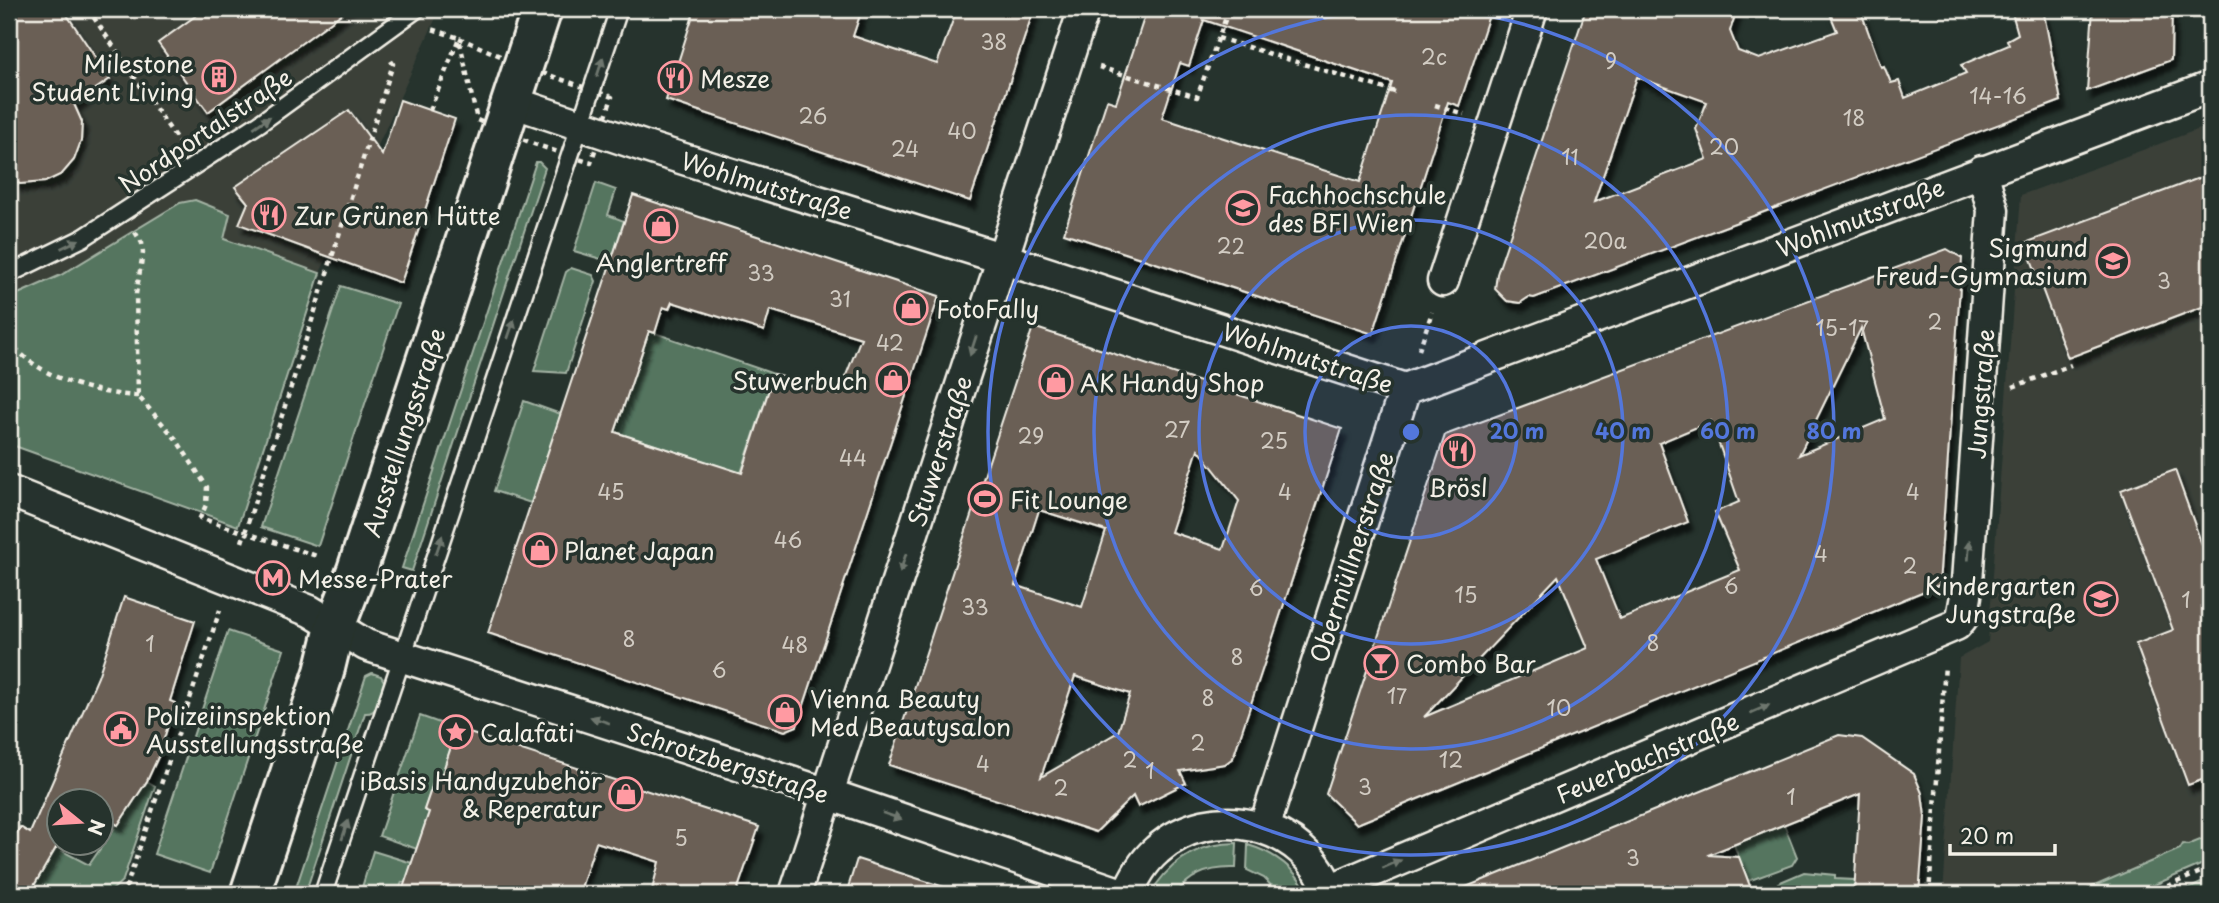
<svg xmlns="http://www.w3.org/2000/svg" width="2219" height="903" viewBox="0 0 2219 903" font-family="'Playpen Sans',sans-serif">
  <style>
    .built { fill: #3a4039 }
    .green { fill: #54755f; stroke: #a4b3a4; stroke-width: 2 }
    .building { fill: #6a5e55; stroke: #f4f1e8; stroke-width: 2; fill-rule: evenodd; filter: url(#shadow) }
    .lines { fill: none; stroke-linecap: round; stroke-linejoin: round }
    .lane-casing { stroke: #f4f1e8; stroke-width: 21 }
    .street-casing { stroke: #f4f1e8; stroke-width: 35 }
    .secondary-casing { stroke: #f4f1e8; stroke-width: 44 }
    .path { stroke: #f4f1e8; stroke-width: 4.5; stroke-dasharray: 5 5; stroke-linecap: butt }
    .lane { stroke: #26332d; stroke-width: 16 }
    .street { stroke: #26332d; stroke-width: 30 }
    .secondary { stroke: #26332d; stroke-width: 38 }
    .oneway { fill: #6e766e }
    .ring { fill: none; stroke: #5377dc; stroke-width: 3.5 }
    .labels { text-anchor: middle; dominant-baseline: central; stroke-width: 7; stroke-linejoin: round; paint-order: stroke }
    .number-label { font-size: 21px; fill: #d2ccc3 }
    .poi-label { font-size: 24px; fill: #f4f1e8; stroke: #26332d; text-anchor: start }
    .street-label { font-size: 24px; fill: #f4f1e8; stroke: #26332d }
    .centre { fill: #5377dc; stroke: #26332d; stroke-width: 3.5 }
    .ring-label { font-size: 21px; text-anchor: middle; font-weight: bold; fill: #5377dc; stroke: #26332d; stroke-width: 7; stroke-linejoin: round; paint-order: stroke }
  </style>
  <defs>
    <filter id="shadow"><feDropShadow dx="4.5" dy="8" stdDeviation="2" flood-color="#0009"/></filter>
  </defs>
  <rect width="100%" height="100%" fill="#26332d"/>
  <filter id="ink" filterUnits="userSpaceOnUse"><feTurbulence type="fractalNoise" baseFrequency=".0143" numOctaves="2"/><feDisplacementMap in="SourceGraphic" scale="14" xChannelSelector="R" yChannelSelector="G"/><feConvolveMatrix kernelMatrix="1 2 1 2 8 2 1 2 1" color-interpolation-filters="sRGB"/></filter>
  <g filter="url(#ink)">
    <path class="built" d="M 9,9 L 440,9 L 320,273 L 223,239 L 87,260 L 61,275 L 9,298 Z
      M 2210,125 L 2210,836 L 2188,846 L 2183,844 L 2180,849 L 2076,894 L 1943,894 L 1959,658 L 1988,642 L 2021,195 Z"/>
    <path class="green" d="M 536,162 L 539,162 L 545,168 L 412,571 L 402,568 Z
      M 596,183 L 616,190 L 608,215 L 624,221 L 611,262 L 574,251 Z
      M 195,200 L 230,214 L 224,239 L 320,273 L 238,526 L 9,444 L 9,298 L 61,275 L 180,203 Z
      M 571,268 L 593,275 L 596,281 L 566,373 L 534,371 L 566,272 Z
      M 341,286 L 398,304 L 318,546 L 261,527 Z
      M 649,331 L 774,374 L 741,473 L 615,432 Z
      M 524,401 L 561,414 L 531,503 L 494,491 Z
      M 228,631 L 284,650 L 210,873 L 154,854 Z
      M 372,673 L 381,676 L 385,683 C 382,695 380,714 365,713 L 305,894 L 294,894 L 366,676 Z
      M 420,716 L 457,729 L 442,774 L 437,772 L 424,810 L 429,812 L 417,849 L 379,836 Z
      M 147,781 L 155,786 L 123,880 L 108,894 L 29,894 L 55,847 L 89,865 Z
      M 1784,824 L 1797,857 L 1792,865 L 1748,881 L 1734,845 Z
      M 2210,836 L 2210,861 L 2133,894 L 2076,894 L 2180,849 L 2183,844 L 2188,845 Z
      M 1237,843 L 1236,868 C 1212,867 1190,873 1176,894 L 1165,894 L 1156,885 C 1177,856 1203,843 1237,843 Z
      M 1248,845 C 1275,853 1296,868 1308,894 L 1279,894 L 1264,878 L 1247,870 Z
      M 373,851 L 412,863 L 406,883 L 402,882 L 398,894 L 360,894 Z
      M 1804,872 L 1835,875 L 1835,879 L 1855,880 L 1854,894 L 1783,894 L 1778,883 Z
      M 2205,881 L 2207,885 L 2210,884 L 2210,894 L 2178,894 Z"/>
    <path class="building" d="M 9,9 L 63,9 L 110,79 L 74,104 L 82,122 L 81,141 L 74,160 L 62,174 L 45,182 L 20,184 L 9,179 Z
      M 205,9 L 348,9 L 208,112 L 158,43 Z
      M 695,9 L 862,9 L 853,36 L 937,64 L 957,9 L 1034,9 L 970,201 L 666,100 Z
      M 1147,9 L 1491,9 L 1459,106 L 1448,102 L 1373,334 L 1064,233 L 1107,100 L 1116,103 ZM 1204,20 L 1392,83 L 1360,182 L 1162,118 L 1180,63 L 1189,66 Z
      M 1586,9 L 1737,9 L 1730,31 L 1738,51 L 1759,59 L 1837,31 L 1828,9 L 1860,9 L 1881,67 L 1884,66 L 1891,83 L 1899,81 L 1905,98 L 1966,73 L 1961,65 L 2009,45 L 2007,40 L 2018,34 L 2011,9 L 2043,9 L 2061,101 L 1534,298 L 1529,297 L 1520,303 L 1507,301 L 1495,289 L 1497,274 ZM 1637,77 L 1707,102 L 1696,129 L 1707,159 L 1594,202 Z
      M 2093,9 L 2172,9 L 2171,60 L 2087,91 Z
      M 400,100 L 455,119 L 401,283 L 239,224 L 248,203 L 235,187 L 349,110 L 382,155 Z
      M 2210,174 L 2210,304 L 2068,358 L 2025,243 Z
      M 633,195 L 939,296 L 797,726 L 785,731 L 488,633 ZM 672,302 L 764,331 L 770,310 L 861,338 L 838,395 L 774,374 L 742,473 L 615,432 L 649,331 L 655,333 L 663,307 L 669,309 Z
      M 1947,249 L 1962,258 L 1939,585 L 1357,824 L 1326,794 L 1445,435 ZM 1861,328 L 1885,419 L 1799,455 ZM 1711,421 L 1739,502 L 1715,512 L 1740,570 L 1620,619 L 1596,559 L 1688,522 L 1659,443 ZM 1558,576 L 1588,648 L 1424,717 Z
      M 1033,327 L 1342,429 L 1233,758 L 1225,764 L 1180,771 L 1186,783 L 1138,807 L 1133,796 L 1096,832 L 889,765 ZM 1198,449 L 1239,501 L 1223,549 L 1171,532 ZM 1039,510 L 1106,531 L 1082,607 L 1015,585 ZM 1075,676 L 1130,694 L 1118,732 L 1041,777 Z
      M 2175,470 L 2210,567 L 2210,777 L 2188,785 L 2136,644 L 2173,630 L 2121,490 Z
      M 124,597 L 195,621 L 170,701 L 175,703 L 159,755 L 147,781 L 118,825 L 102,816 L 102,802 L 60,802 L 60,841 L 29,894 L 9,894 L 9,848 L 20,827 L 30,833 L 98,677 Z
      M 457,729 L 759,827 L 736,894 L 651,894 L 659,862 L 596,842 L 579,894 L 401,894 L 429,812 L 424,810 L 437,772 L 442,774 Z
      M 1839,735 L 1862,738 L 1914,774 L 1922,793 L 1925,817 L 1919,894 L 1854,894 L 1860,794 L 1708,855 L 1739,857 L 1753,894 L 1449,894 Z
      M 857,859 L 947,888 L 946,894 L 846,894 Z"/>
    <g class="lines">
      <defs>
        <path id="lane" d="M 9,274 L 83,238 L 260,123 L 417,9
          M 323,894 L 619,9"/>
        <path id="street" d="M 512,102 L 655,150 L 1001,258 L 1405,389 L 2210,87
          M 1443,281 L 1532,9
          M 9,491 L 310,611 L 366,645 L 828,794 L 1122,894
          M 1264,828 L 1405,389
          M 1329,890 L 1956,625 L 1962,618 L 1966,596 L 1993,210 L 1982,171
          M 795,894 L 1084,9
          M 1127,894 C 1135,877 1143,862 1157,850 C 1212,800 1307,822 1330,894"/>
        <path id="secondary" d="M 250,894 L 324,672 L 335,627 L 357,570 L 542,9"/>
      </defs>
      <use href="#lane" class="lane-casing"/>
      <use href="#street" class="street-casing"/>
      <use href="#secondary" class="secondary-casing"/>
      <path class="path" d="M 88,9 L 180,144
        M 459,38 L 523,66 L 612,97 L 591,163 L 534,144 L 477,120 Z
        M 1218,38 L 1395,92
        M 1099,67 L 1197,97 L 1229,9
        M 1435,105 L 1464,114
        M 430,110 L 459,38 L 432,29
        M 135,232 L 142,243 L 143,253 L 136,294 L 138,396 L 176,439 L 207,487 L 206,505 L 200,518 L 320,557
        M 9,340 C 35,377 94,394 138,396
        M 1419,350 L 1432,312
        M 2013,387 L 2071,365
        M 242,542 L 393,64 L 390,59
        M 117,894 L 127,885 L 220,610
        M 1929,894 L 1945,665
        M 2149,894 L 2210,868"/>
      <use href="#lane" class="lane"/>
      <use href="#street" class="street"/>
      <use href="#secondary" class="secondary"/>
    </g>
    <defs><path id="oneway-solid" d="M-6-.8H1V-3.2L6.5 0L1 3.2V.8H-6Z" transform="scale(1.75)"/></defs>
    <g class="oneway">
      <use href="#oneway-solid" transform="translate(600 67) rotate(-72)"/>
      <use href="#oneway-solid" transform="translate(262 122) rotate(-34)"/>
      <use href="#oneway-solid" transform="translate(70 244) rotate(-26)"/>
      <use href="#oneway-solid" transform="translate(511 329) rotate(-71)"/>
      <use href="#oneway-solid" transform="translate(973 346) rotate(108)"/>
      <use href="#oneway-solid" transform="translate(439 545) rotate(-71)"/>
      <use href="#oneway-solid" transform="translate(1969 550) rotate(-86)"/>
      <use href="#oneway-solid" transform="translate(903 563) rotate(108)"/>
      <use href="#oneway-solid" transform="translate(1760 709) rotate(-23)"/>
      <use href="#oneway-solid" transform="translate(600 720) rotate(-162)"/>
      <use href="#oneway-solid" transform="translate(892 816) rotate(19)"/>
      <use href="#oneway-solid" transform="translate(345 830) rotate(-72)"/>
      <use href="#oneway-solid" transform="translate(1392 864) rotate(-23)"/>
    </g>
  </g>
  <circle cx="1411" cy="432" r="106" fill="#5377dc" fill-opacity=".12"/>
  <g class="ring">
    <circle cx="1411" cy="432" r="106"/>
    <circle cx="1411" cy="432" r="212"/>
    <circle cx="1411" cy="432" r="317"/>
    <circle cx="1411" cy="432" r="423"/>
  </g>
  <defs>
    <symbol id="building-ring" viewBox="-11 -11 22 22"><circle r="9.5" fill="#26332d" stroke="#ff9aa2" stroke-width="1.5"/><path d="M-4-6H4V6H1V3H-1V6H-4ZM-2.5-4.3h1.7v1.8h-1.7ZM.8-4.3h1.7v1.8H.8ZM-2.5-1h1.7V.8h-1.7ZM.8-1h1.7V.8H.8Z" fill="#ff9aa2"/></symbol>
    <symbol id="restaurant-ring" viewBox="-11 -11 22 22"><circle r="9.5" fill="#26332d" stroke="#ff9aa2" stroke-width="1.5"/><path d="M-5-6h1v4h1v-4h1v4h1v-4h1v5L-1.5 .5V6h-2V.5L-5-1ZM5-6V6H3V1.5H1.5Q1.5-4 5-6Z" fill="#ff9aa2"/></symbol>
    <symbol id="university-ring" viewBox="-11 -11 22 22"><circle r="9.5" fill="#26332d" stroke="#ff9aa2" stroke-width="1.5"/><path d="M0-5L7-2L0 1L-7-2ZM-4 1L0 2.5L4 1V4Q0 6-4 4Z" fill="#ff9aa2"/></symbol>
    <symbol id="shop-ring" viewBox="-11 -11 22 22"><circle r="9.5" fill="#26332d" stroke="#ff9aa2" stroke-width="1.5"/><path d="M-5-2.5h2.3a2.7 3.5 0 0 1 5.4 0H5L5.5 6h-11ZM-1.5-2.5h3a1.5 2.3 0 0 0-3 0Z" fill="#ff9aa2"/></symbol>
    <symbol id="school-ring" viewBox="-11 -11 22 22"><circle r="9.5" fill="#26332d" stroke="#ff9aa2" stroke-width="1.5"/><path d="M0-5L7-2L0 1L-7-2ZM-4 1L0 2.5L4 1V4Q0 6-4 4Z" fill="#ff9aa2"/></symbol>
    <symbol id="stadium-ring" viewBox="-11 -11 22 22"><circle r="9.5" fill="#26332d" stroke="#ff9aa2" stroke-width="1.5"/><path d="M0-5a6.5 5 0 1 0 0 10a6.5 5 0 1 0 0-10ZM-3.5-1.8h7v3.6h-7Z" fill="#ff9aa2"/></symbol>
    <symbol id="metro-ring" viewBox="-11 -11 22 22"><circle r="9.5" fill="#26332d" stroke="#ff9aa2" stroke-width="1.5"/><path d="M-5.5 5V-5H-3L0 0L3-5H5.5V5H3V-.5L0 4L-3-.5V5Z" fill="#ff9aa2"/></symbol>
    <symbol id="bar-ring" viewBox="-11 -11 22 22"><circle r="9.5" fill="#26332d" stroke="#ff9aa2" stroke-width="1.5"/><path d="M-6-5H6L.8 .8V4.5H3.5V6h-7V4.5H-.8V.8Z" fill="#ff9aa2"/></symbol>
    <symbol id="civic-ring" viewBox="-11 -11 22 22"><circle r="9.5" fill="#26332d" stroke="#ff9aa2" stroke-width="1.5"/><path d="M-.6-6.5H3V-4.5H.6V-3L4-1V1h2V6H-6V1h2V-1L-.6-3ZM-1.2 2.5V6h2.4V2.5Z" fill="#ff9aa2"/></symbol>
    <symbol id="sight-ring" viewBox="-11 -11 22 22"><circle r="9.5" fill="#26332d" stroke="#ff9aa2" stroke-width="1.5"/><path d="M0-6L1.8-2.2L6-1.7L2.9 1.2L3.7 5.4L0 3.3L-3.7 5.4L-2.9 1.2L-6-1.7L-1.8-2.2Z" fill="#ff9aa2"/></symbol>
  </defs>
  <g fill-rule="evenodd">
    <use href="#building-ring" x="200" y="58" width="38" height="38"/>
    <use href="#restaurant-ring" x="656" y="59" width="38" height="38"/>
    <use href="#university-ring" x="1224" y="189" width="38" height="38"/>
    <use href="#restaurant-ring" x="250" y="196" width="38" height="38"/>
    <use href="#shop-ring" x="642" y="207" width="38" height="38"/>
    <use href="#school-ring" x="2094" y="242" width="38" height="38"/>
    <use href="#shop-ring" x="892" y="289" width="38" height="38"/>
    <use href="#shop-ring" x="874" y="361" width="38" height="38"/>
    <use href="#shop-ring" x="1037" y="363" width="38" height="38"/>
    <use href="#restaurant-ring" x="1439" y="432" width="38" height="38"/>
    <use href="#stadium-ring" x="966" y="480" width="38" height="38"/>
    <use href="#shop-ring" x="521" y="531" width="38" height="38"/>
    <use href="#metro-ring" x="254" y="559" width="38" height="38"/>
    <use href="#school-ring" x="2082" y="580" width="38" height="38"/>
    <use href="#bar-ring" x="1362" y="644" width="38" height="38"/>
    <use href="#shop-ring" x="766" y="693" width="38" height="38"/>
    <use href="#civic-ring" x="102" y="710" width="38" height="38"/>
    <use href="#sight-ring" x="437" y="713" width="38" height="38"/>
    <use href="#shop-ring" x="607" y="775" width="38" height="38"/>
  </g>
  <g class="labels">
    <g class="number-label">
      <text x="994" y="41">38</text>
      <text x="1434" y="56">2c</text>
      <text x="1611" y="60">9</text>
      <text x="1998" y="95">14-16</text>
      <text x="813" y="115">26</text>
      <text x="1854" y="117">18</text>
      <text x="962" y="130">40</text>
      <text x="1724" y="146">20</text>
      <text x="905" y="148">24</text>
      <text x="1570" y="156">11</text>
      <text x="1605" y="240">20a</text>
      <text x="1231" y="245">22</text>
      <text x="761" y="272">33</text>
      <text x="2164" y="280">3</text>
      <text x="840" y="298">31</text>
      <text x="1935" y="321">2</text>
      <text x="1842" y="327">15-17</text>
      <text x="890" y="342">42</text>
      <text x="1177" y="429">27</text>
      <text x="1031" y="435">29</text>
      <text x="1274" y="440">25</text>
      <text x="853" y="457">44</text>
      <text x="611" y="491">45</text>
      <text x="1285" y="491">4</text>
      <text x="1913" y="491">4</text>
      <text x="788" y="539">46</text>
      <text x="1821" y="553">4</text>
      <text x="1910" y="565">2</text>
      <text x="1731" y="585">6</text>
      <text x="1256" y="587">6</text>
      <text x="1466" y="594">15</text>
      <text x="2186" y="599">1</text>
      <text x="975" y="606">33</text>
      <text x="629" y="638">8</text>
      <text x="1653" y="642">8</text>
      <text x="150" y="643">1</text>
      <text x="795" y="644">48</text>
      <text x="1237" y="656">8</text>
      <text x="719" y="669">6</text>
      <text x="1397" y="695">17</text>
      <text x="1208" y="697">8</text>
      <text x="1559" y="707">10</text>
      <text x="1198" y="742">2</text>
      <text x="1130" y="759">2</text>
      <text x="1451" y="759">12</text>
      <text x="983" y="763">4</text>
      <text x="1150" y="770">1</text>
      <text x="1365" y="786">3</text>
      <text x="1061" y="787">2</text>
      <text x="1791" y="796">1</text>
      <text x="681" y="837">5</text>
      <text x="1633" y="857">3</text>
    </g>
    <g class="poi-label">
      <text x="194" y="63" text-anchor="end">Milestone<tspan x="194" dy="28">Student Living</tspan></text>
      <text x="700" y="78">Mesze</text>
      <text x="1268" y="194">Fachhochschule<tspan x="1268" dy="28">des BFI Wien</tspan></text>
      <text x="294" y="215">Zur Grünen Hütte</text>
      <text x="2088" y="247" text-anchor="end">Sigmund<tspan x="2088" dy="28">Freud-Gymnasium</tspan></text>
      <text x="661" y="262" text-anchor="middle">Anglertreff</text>
      <text x="936" y="308">FotoFally</text>
      <text x="868" y="380" text-anchor="end">Stuwerbuch</text>
      <text x="1080" y="382">AK Handy Shop</text>
      <text x="1458" y="487" text-anchor="middle">Brösl</text>
      <text x="1010" y="499">Fit Lounge</text>
      <text x="564" y="550">Planet Japan</text>
      <text x="298" y="578">Messe-Prater</text>
      <text x="2076" y="585" text-anchor="end">Kindergarten<tspan x="2076" dy="28">Jungstraße</tspan></text>
      <text x="1406" y="663">Combo Bar</text>
      <text x="810" y="698">Vienna Beauty<tspan x="810" dy="28">Med Beautysalon</tspan></text>
      <text x="146" y="715">Polizeiinspektion<tspan x="146" dy="28">Ausstellungsstraße</tspan></text>
      <text x="480" y="732">Calafati</text>
      <text x="602" y="780" text-anchor="end">iBasis Handyzubehör<tspan x="602" dy="28">&amp; Reperatur</tspan></text>
    </g>
    <g class="street-label">
      <text transform="translate(205 130) rotate(-34)">Nordportalstraße</text>
      <text transform="translate(767 185) rotate(17)">Wohlmutstraße</text>
      <text transform="translate(1860 217) rotate(-21)">Wohlmutstraße</text>
      <text transform="translate(1308 357) rotate(18)">Wohlmutstraße</text>
      <text transform="translate(1980 394) rotate(-86)">Jungstraße</text>
      <text transform="translate(403 432) rotate(-72)">Ausstellungsstraße</text>
      <text transform="translate(939 451) rotate(-72)">Stuwerstraße</text>
      <text transform="translate(1351 557) rotate(-72)">Obermüllnerstraße</text>
      <text transform="translate(1647 757) rotate(-23)">Feuerbachstraße</text>
      <text transform="translate(728 762) rotate(18)">Schrotzbergstraße</text>
    </g>
  </g>
  <circle cx="1411" cy="432" r="10" class="centre"/>
  <g class="ring-label">
    <text x="1517" y="439">20 m</text>
    <text x="1623" y="439">40 m</text>
    <text x="1728" y="439">60 m</text>
    <text x="1834" y="439">80 m</text>
  </g>
  <rect width="2219" height="903" fill="none" stroke="#26332d" stroke-width="35"/>
  <rect x="18" y="18" width="2184" height="868" fill="none" stroke="#f4f1e8" stroke-width="2.5" filter="url(#ink)"/>
  <g transform="translate(80 822) rotate(108)"><circle r="33" fill="#26332d" stroke="#787f78" stroke-width="2"/>
  <path d="M0-5L12 26L0 18L-12 26Z" fill="#ff9aa2"/>
  <text y="-10" font-size="19" font-weight="bold" text-anchor="middle" fill="#f4f1e8">N</text>
  </g>
  <path d="M1950 844v10h105v-10" fill="none" stroke="#f4f1e8" stroke-width="3.5"/>
  <text x="1960" y="844" font-size="21" fill="#f4f1e8" stroke="#26332d" stroke-width="5" paint-order="stroke">20 m</text>
</svg>
